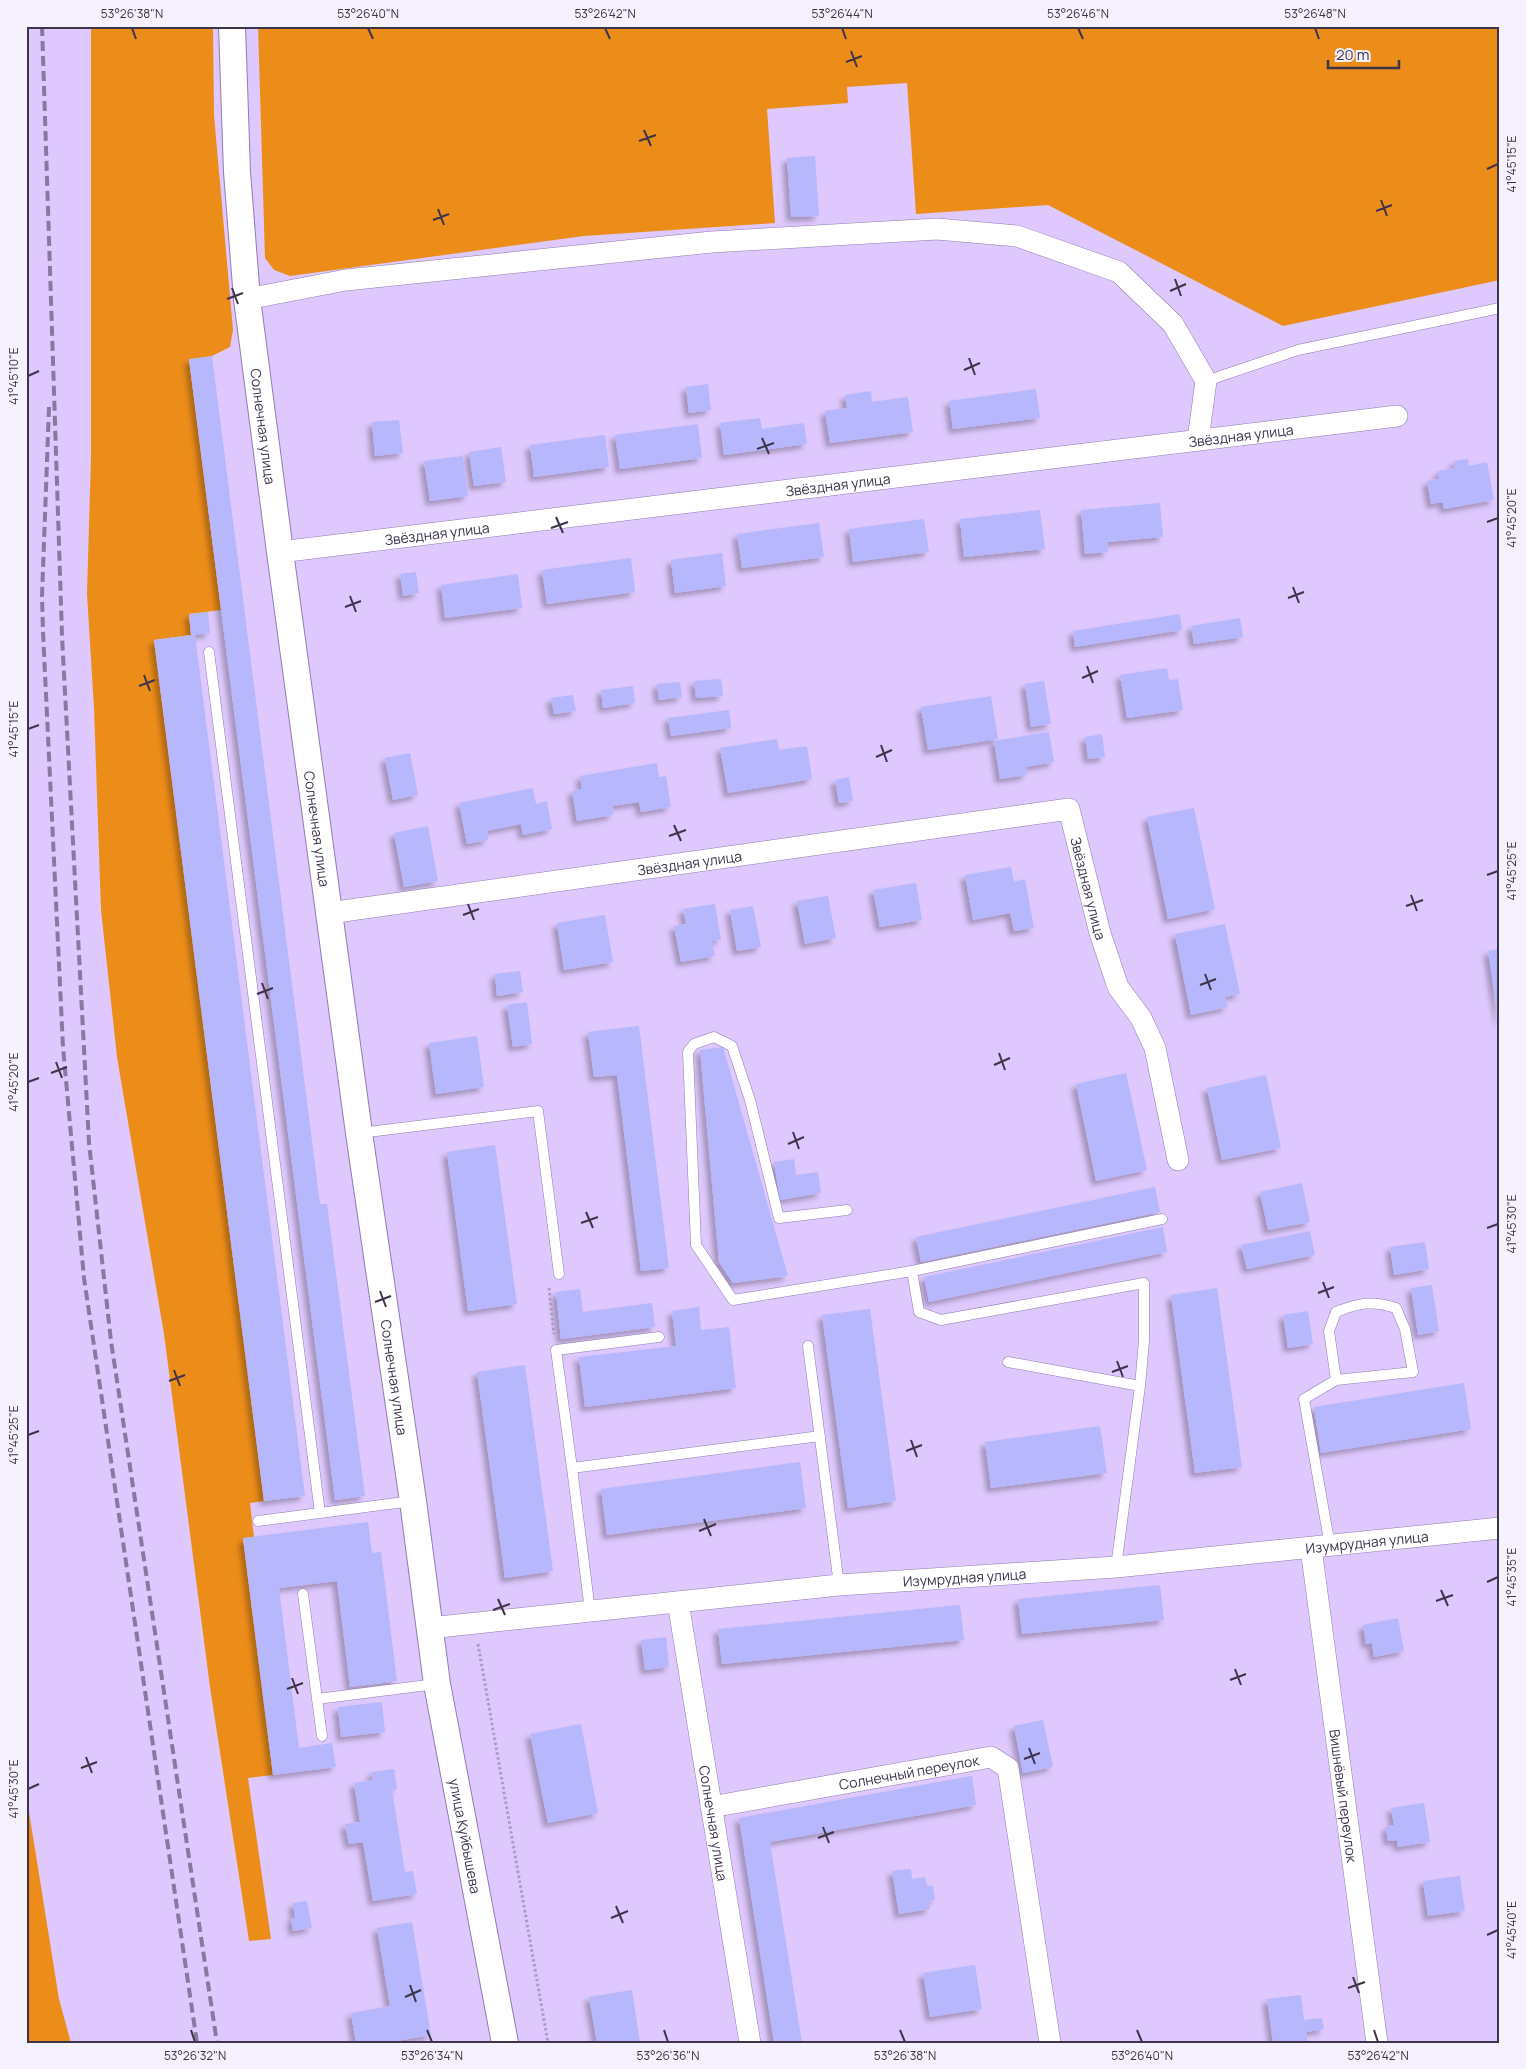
<svg xmlns="http://www.w3.org/2000/svg" width="1526" height="2069" viewBox="0 0 1526 2069" font-family="Manrope,sans-serif">
  <style>
    .green { fill: #ec8d1a }
    .building { fill: #b6b7fc; filter: url(#shadow) }
    .lines { fill: none; stroke-linecap: round; stroke-linejoin: round }
    .service-casing { stroke: #907cae; stroke-width: 11 }
    .minor-casing { stroke: #907cae; stroke-width: 22 }
    .tertiary-casing { stroke: #907cae; stroke-width: 28 }
    .path { stroke: #ac9ac6; stroke-width: 3; stroke-dasharray: 2.5 2.5; stroke-linecap: butt }
    .service { stroke: #fff; stroke-width: 10 }
    .minor { stroke: #fff; stroke-width: 21 }
    .tertiary { stroke: #fff; stroke-width: 26 }
    .rail { stroke: #88799e; stroke-width: 4; stroke-dasharray: 10 5; stroke-linecap: butt }
    .ticks { fill: none; stroke: #3d344a; stroke-width: 2 }
    .labels { text-anchor: middle; dominant-baseline: central; stroke-width: 4; stroke-linejoin: round; paint-order: stroke }
    .street-label { font-size: 14px; fill: #3d344a; stroke: #f6f2fd }
    .neatline { fill: none; stroke: #3d344a; stroke-width: 2 }
    .ticks-label { font-size: 12px; text-anchor: middle; fill: #3d344a }
  </style>
  <defs>
    <filter id="shadow"><feDropShadow dx="-4.5" dy="4.5" stdDeviation="2.5" flood-color="#0004"/></filter>
  </defs>
  <rect width="100%" height="100%" fill="#dec8fe"/>
  <path class="green" d="M 91,26 L 213,26 L 214,115 L 233,330 L 230,347 L 212,356 L 189,360 L 221,610 L 189,614 L 191,635 L 154,640 L 264,1501 L 250,1503 L 254,1537 L 243,1539 L 273,1775 L 248,1778 L 271,1939 L 249,1941 L 210,1687 L 164,1334 L 117,1057 L 101,910 L 94,708 L 87,594 L 91,457 Z
    M 258,26 L 1500,26 L 1500,280 L 1283,326 L 1048,205 L 916,214 L 907,83 L 847,87 L 848,103 L 767,109 L 775,223 L 584,236 L 290,276 L 274,270 L 265,258 Z
    M 26,1793 L 59,1999 L 71,2043 L 26,2043 Z"/>
  <path class="building" d="M 815,156 L 819,216 L 791,217 L 787,158 Z
    M 212,356 L 320,1204 L 327,1204 L 365,1496 L 335,1500 L 189,359 Z
    M 708,384 L 711,410 L 689,413 L 686,387 Z
    M 1036,389 L 1040,418 L 953,429 L 949,401 Z
    M 871,391 L 872,402 L 908,397 L 913,432 L 830,443 L 825,411 L 847,408 L 845,395 Z
    M 760,418 L 762,429 L 804,423 L 807,444 L 724,455 L 720,423 Z
    M 399,420 L 403,453 L 375,456 L 372,422 Z
    M 698,424 L 702,458 L 620,469 L 615,435 Z
    M 605,435 L 609,467 L 534,477 L 530,445 Z
    M 501,447 L 506,482 L 474,486 L 469,452 Z
    M 463,456 L 468,496 L 430,501 L 424,461 Z
    M 1468,459 L 1469,466 L 1487,462 L 1494,500 L 1444,509 L 1443,502 L 1431,504 L 1427,481 L 1439,479 L 1438,471 L 1455,468 L 1454,461 Z
    M 1160,503 L 1163,537 L 1107,542 L 1108,552 L 1085,554 L 1081,510 Z
    M 1040,510 L 1045,549 L 964,557 L 960,519 Z
    M 924,519 L 929,552 L 853,562 L 849,529 Z
    M 819,523 L 824,557 L 742,568 L 737,534 Z
    M 722,553 L 726,586 L 675,593 L 671,560 Z
    M 631,558 L 635,592 L 547,604 L 542,570 Z
    M 416,572 L 419,593 L 403,596 L 400,574 Z
    M 518,574 L 522,608 L 445,618 L 441,585 Z
    M 208,612 L 210,633 L 195,635 L 305,1496 L 264,1501 L 154,640 L 191,635 L 189,614 Z
    M 1180,614 L 1182,630 L 1075,647 L 1073,631 Z
    M 1240,618 L 1243,637 L 1194,644 L 1191,626 Z
    M 1167,668 L 1169,680 L 1178,679 L 1183,710 L 1127,718 L 1120,675 Z
    M 721,679 L 723,696 L 696,698 L 694,681 Z
    M 1044,681 L 1051,724 L 1031,727 L 1025,684 Z
    M 680,682 L 682,697 L 659,700 L 657,684 Z
    M 633,686 L 635,703 L 603,708 L 601,690 Z
    M 573,695 L 576,711 L 554,714 L 551,698 Z
    M 991,696 L 998,739 L 928,750 L 921,707 Z
    M 729,710 L 731,728 L 671,736 L 668,718 Z
    M 1049,732 L 1054,762 L 1026,767 L 1027,775 L 1000,779 L 994,741 Z
    M 1102,734 L 1105,757 L 1088,759 L 1085,737 Z
    M 777,739 L 779,750 L 807,746 L 812,779 L 728,793 L 720,748 Z
    M 410,753 L 418,795 L 393,800 L 385,758 Z
    M 657,763 L 659,777 L 666,776 L 671,807 L 641,812 L 639,802 L 612,806 L 613,815 L 577,821 L 572,791 L 582,789 L 580,776 Z
    M 849,777 L 853,801 L 839,803 L 835,780 Z
    M 533,788 L 536,804 L 547,801 L 552,829 L 523,835 L 521,824 L 487,831 L 488,840 L 467,844 L 459,803 Z
    M 1194,808 L 1215,909 L 1168,919 L 1147,817 Z
    M 428,826 L 438,881 L 404,887 L 394,833 Z
    M 1011,867 L 1014,882 L 1025,879 L 1034,928 L 1014,931 L 1010,913 L 973,920 L 965,875 Z
    M 916,883 L 922,920 L 880,927 L 873,890 Z
    M 828,896 L 836,938 L 805,944 L 797,901 Z
    M 715,904 L 721,940 L 712,941 L 715,956 L 681,962 L 674,926 L 686,924 L 683,909 Z
    M 753,906 L 761,947 L 737,951 L 730,910 Z
    M 605,915 L 613,962 L 564,970 L 557,923 Z
    M 1225,924 L 1240,994 L 1225,997 L 1228,1007 L 1191,1015 L 1175,934 Z
    M 1500,949 L 1500,1022 L 1499,1022 L 1488,951 Z
    M 520,971 L 523,992 L 497,996 L 495,974 Z
    M 527,1002 L 532,1044 L 513,1047 L 507,1005 Z
    M 639,1026 L 669,1268 L 641,1271 L 617,1075 L 594,1077 L 588,1032 Z
    M 477,1036 L 484,1087 L 436,1094 L 429,1043 Z
    M 723,1047 L 788,1276 L 733,1283 L 719,1262 L 700,1050 Z
    M 1126,1073 L 1147,1170 L 1096,1181 L 1076,1084 Z
    M 1266,1075 L 1281,1148 L 1222,1160 L 1207,1088 Z
    M 495,1145 L 517,1304 L 468,1311 L 447,1152 Z
    M 794,1159 L 796,1175 L 818,1172 L 821,1193 L 780,1200 L 774,1162 Z
    M 1302,1183 L 1310,1222 L 1268,1230 L 1260,1192 Z
    M 1155,1187 L 1160,1212 L 921,1262 L 916,1237 Z
    M 1163,1227 L 1167,1252 L 929,1302 L 924,1277 Z
    M 1310,1231 L 1315,1255 L 1247,1269 L 1241,1245 Z
    M 1425,1242 L 1429,1269 L 1394,1275 L 1390,1247 Z
    M 1432,1285 L 1439,1331 L 1418,1335 L 1411,1288 Z
    M 1217,1288 L 1242,1467 L 1195,1473 L 1171,1295 Z
    M 580,1289 L 583,1312 L 652,1303 L 655,1327 L 561,1339 L 556,1292 Z
    M 699,1307 L 701,1330 L 729,1327 L 736,1388 L 585,1407 L 579,1357 L 676,1346 L 672,1311 Z
    M 870,1309 L 896,1501 L 848,1508 L 822,1315 Z
    M 1308,1311 L 1313,1344 L 1288,1348 L 1283,1315 Z
    M 525,1365 L 553,1571 L 505,1578 L 477,1372 Z
    M 1464,1383 L 1471,1429 L 1321,1453 L 1314,1407 Z
    M 1100,1426 L 1107,1473 L 991,1488 L 985,1442 Z
    M 800,1462 L 806,1508 L 607,1535 L 601,1489 Z
    M 368,1522 L 372,1553 L 381,1552 L 397,1681 L 350,1687 L 337,1581 L 279,1588 L 299,1748 L 332,1743 L 336,1767 L 273,1775 L 243,1538 Z
    M 1160,1585 L 1164,1620 L 1022,1634 L 1018,1599 Z
    M 960,1605 L 964,1640 L 722,1664 L 718,1629 Z
    M 1398,1618 L 1404,1651 L 1374,1657 L 1372,1643 L 1366,1644 L 1363,1625 Z
    M 666,1637 L 669,1667 L 645,1670 L 641,1640 Z
    M 382,1702 L 385,1732 L 341,1737 L 338,1707 Z
    M 1043,1720 L 1053,1767 L 1023,1773 L 1014,1726 Z
    M 581,1724 L 598,1813 L 548,1823 L 530,1734 Z
    M 394,1769 L 397,1789 L 392,1790 L 405,1872 L 413,1871 L 417,1894 L 373,1901 L 363,1842 L 349,1844 L 345,1824 L 360,1822 L 354,1783 L 373,1780 L 371,1772 Z
    M 972,1776 L 976,1805 L 770,1842 L 802,2043 L 774,2043 L 739,1818 Z
    M 1424,1803 L 1430,1842 L 1398,1847 L 1397,1840 L 1388,1841 L 1386,1827 L 1394,1825 L 1391,1808 Z
    M 911,1869 L 912,1879 L 925,1877 L 927,1886 L 933,1886 L 935,1900 L 929,1901 L 930,1909 L 899,1914 L 892,1871 Z
    M 1460,1876 L 1465,1911 L 1428,1916 L 1423,1881 Z
    M 307,1901 L 312,1928 L 293,1931 L 291,1918 L 295,1918 L 293,1903 Z
    M 412,1922 L 431,2035 L 385,2043 L 356,2043 L 351,2013 L 390,2006 L 377,1928 Z
    M 975,1965 L 982,2009 L 930,2017 L 923,1973 Z
    M 632,1990 L 640,2043 L 597,2043 L 589,1997 Z
    M 1301,1995 L 1304,2020 L 1322,2018 L 1324,2029 L 1306,2032 L 1308,2043 L 1273,2043 L 1267,1999 Z"/>
  <g class="lines">
    <defs>
      <path id="service" d="M 1206,381 L 1298,350 L 1500,308
        M 209,652 L 320,1513
        M 360,1133 L 538,1111 L 559,1274
        M 847,1210 L 779,1218 L 750,1100 L 732,1046 L 714,1037 L 694,1044 L 688,1052 L 696,1245 L 733,1300 L 912,1271 L 1162,1219
        M 912,1271 L 919,1312 L 941,1320 L 1144,1283 L 1144,1341 L 1140,1386 L 1116,1567
        M 808,1346 L 839,1585
        M 1008,1362 L 1140,1386
        M 572,1468 L 556,1350 L 659,1337
        M 258,1521 L 412,1501
        M 1330,1546 L 1304,1399 L 1336,1380 L 1413,1372 L 1405,1329 L 1396,1308 C 1373,1300 1358,1303 1336,1312 L 1329,1331 L 1336,1380
        M 303,1594 L 322,1736
        M 590,1611 L 572,1468 L 820,1436
        M 317,1699 L 436,1684"/>
      <g id="minor">
        <path d="M 247,299 L 346,280 L 712,242 L 937,229 L 1017,236 L 1119,272 L 1173,324 L 1206,381 L 1198,440"/>
        <path id="s1" d="M 280,552 L 1397,416"/>
        <path id="s2" d="M 329,913 L 1069,809 L 1100,933 L 1118,987 L 1141,1018 L 1155,1048 L 1178,1160"/>
        <path id="s3" d="M 1311,1548 L 1377,2043"/>
        <path id="s4" d="M 678,1602 L 750,2043"/>
        <path id="s5" d="M 429,1628 L 839,1585 L 1116,1567 L 1500,1528"/>
        <path id="s6" d="M 711,1807 L 991,1757 L 1008,1768 L 1050,2043"/>
      </g>
      <g id="tertiary">
        <path id="s7" d="M 232,26 L 237,172 L 247,299 L 280,552 L 359,1133 L 413,1501 L 437,1684 L 505,2043"/>
      </g>
    </defs>
    <use href="#service" class="service-casing"/>
    <use href="#minor" class="minor-casing"/>
    <use href="#tertiary" class="tertiary-casing"/>
    <path class="path" d="M 549,1288 L 554,1334
      M 478,1644 L 548,2043"/>
    <use href="#service" class="service"/>
    <use href="#minor" class="minor"/>
    <use href="#tertiary" class="tertiary"/>
    <path class="rail" d="M 42,26 L 62,636 L 89,1143 L 111,1341 L 217,2043
      M 49,407 L 42,596 L 43,632 L 63,1047 L 84,1278 L 197,2043"/>
  </g>
  <path class="ticks" d="M 132,28 L 136,39M 368,28 L 373,39M 605,28 L 610,39M 842,28 L 846,39M 1078,28 L 1083,39M 1315,28 L 1319,39M 851,51 L 857,67M 846,62 L 862,56M 644,130 L 651,146M 639,141 L 656,135M 1487,169 L 1498,164M 1381,200 L 1387,216M 438,209 L 444,225M 1376,211 L 1392,205M 433,220 L 449,214M 1175,279 L 1181,296M 232,288 L 238,304M 1170,291 L 1186,284M 227,299 L 243,293M 969,358 L 975,375M 964,370 L 980,363M 28,376 L 39,371M 762,438 L 769,454M 757,449 L 774,443M 556,517 L 563,533M 1487,522 L 1498,518M 551,528 L 568,522M 1293,587 L 1299,603M 350,596 L 356,612M 1288,598 L 1304,592M 345,607 L 361,601M 1087,666 L 1093,683M 144,675 L 150,691M 1082,678 L 1098,671M 139,686 L 155,680M 28,729 L 39,725M 881,745 L 887,762M 876,757 L 892,750M 674,825 L 681,841M 669,836 L 686,830M 1487,875 L 1498,871M 1411,895 L 1417,911M 468,904 L 474,920M 1406,906 L 1423,900M 463,915 L 479,909M 1205,974 L 1211,990M 262,983 L 268,999M 1200,985 L 1216,979M 257,994 L 273,988M 999,1053 L 1005,1070M 56,1062 L 62,1078M 994,1065 L 1010,1058M 51,1073 L 67,1067M 28,1082 L 39,1078M 793,1132 L 799,1149M 788,1144 L 804,1137M 586,1212 L 593,1228M 581,1223 L 598,1217M 1487,1228 L 1498,1224M 1323,1282 L 1329,1298M 380,1291 L 386,1307M 1318,1293 L 1334,1287M 375,1302 L 391,1296M 1117,1361 L 1123,1377M 174,1370 L 180,1386M 1112,1372 L 1128,1366M 169,1381 L 185,1375M 28,1435 L 39,1431M 911,1440 L 917,1457M 906,1451 L 922,1445M 704,1519 L 711,1536M 699,1531 L 716,1524M 1487,1582 L 1498,1577M 1441,1590 L 1448,1606M 498,1599 L 505,1615M 1436,1601 L 1453,1595M 493,1610 L 510,1604M 1235,1669 L 1241,1685M 292,1678 L 298,1694M 1230,1680 L 1246,1674M 287,1689 L 303,1683M 1029,1748 L 1035,1764M 86,1757 L 92,1773M 1024,1759 L 1040,1753M 81,1768 L 97,1762M 28,1789 L 39,1784M 823,1827 L 829,1843M 818,1838 L 834,1832M 616,1906 L 623,1923M 611,1918 L 628,1911M 1487,1935 L 1498,1930M 1353,1977 L 1359,1993M 410,1985 L 416,2002M 1348,1988 L 1365,1982M 405,1997 L 421,1990M 191,2030 L 195,2042M 427,2030 L 432,2042M 664,2030 L 668,2042M 900,2030 L 905,2042M 1137,2030 L 1142,2042M 1374,2030 L 1378,2042"/>
  <g class="labels">
    <g class="street-label">
      <text stroke="none"><textPath href="#s7" startOffset="402">Солнечная улица</textPath></text>
      <text stroke="none"><textPath href="#s1" startOffset="968">Звёздная улица</textPath></text>
      <text stroke="none"><textPath href="#s1" startOffset="562">Звёздная улица</textPath></text>
      <text stroke="none"><textPath href="#s1" startOffset="158">Звёздная улица</textPath></text>
      <text stroke="none"><textPath href="#s7" startOffset="808">Солнечная улица</textPath></text>
      <text stroke="none"><textPath href="#s2" startOffset="364">Звёздная улица</textPath></text>
      <text stroke="none"><textPath href="#s2" startOffset="829">Звёздная улица</textPath></text>
      <text stroke="none"><textPath href="#s7" startOffset="1362">Солнечная улица</textPath></text>
      <text stroke="none"><textPath href="#s5" startOffset="942">Изумрудная улица</textPath></text>
      <text stroke="none"><textPath href="#s5" startOffset="538">Изумрудная улица</textPath></text>
      <text stroke="none"><textPath href="#s6" startOffset="201">Солнечный переулок</textPath></text>
      <text stroke="none"><textPath href="#s3" startOffset="250">Вишнёвый переулок</textPath></text>
      <text stroke="none"><textPath href="#s4" startOffset="224">Солнечная улица</textPath></text>
      <text stroke="none"><textPath href="#s7" startOffset="1826">улица Куйбышева</textPath></text>
    </g>
  </g>
  <rect width="1526" height="2069" fill="none" stroke="#f6f2fd" stroke-width="55"/>
  <path d="M1328 60v8h71v-8" fill="none" stroke="#3d344a" stroke-width="2.5"/>
  <text x="1336" y="60" font-size="15" fill="#3d344a" stroke="#f6f2fd" stroke-width="4" paint-order="stroke">20 m</text>
  <rect x="28" y="28" width="1470" height="2014" class="neatline"/>
  <g class="ticks-label">
    <text x="132" y="18">53°26'38"N</text>
    <text x="368" y="18">53°26'40"N</text>
    <text x="605" y="18">53°26'42"N</text>
    <text x="842" y="18">53°26'44"N</text>
    <text x="1078" y="18">53°26'46"N</text>
    <text x="1315" y="18">53°26'48"N</text>
    <text transform="translate(1512 164) rotate(-90)" y="4">41°45'15"E</text>
    <text transform="translate(14 376) rotate(-90)" y="4">41°45'10"E</text>
    <text transform="translate(1512 518) rotate(-90)" y="4">41°45'20"E</text>
    <text transform="translate(14 729) rotate(-90)" y="4">41°45'15"E</text>
    <text transform="translate(1512 871) rotate(-90)" y="4">41°45'25"E</text>
    <text transform="translate(14 1082) rotate(-90)" y="4">41°45'20"E</text>
    <text transform="translate(1512 1224) rotate(-90)" y="4">41°45'30"E</text>
    <text transform="translate(14 1435) rotate(-90)" y="4">41°45'25"E</text>
    <text transform="translate(1512 1577) rotate(-90)" y="4">41°45'35"E</text>
    <text transform="translate(14 1789) rotate(-90)" y="4">41°45'30"E</text>
    <text transform="translate(1512 1930) rotate(-90)" y="4">41°45'40"E</text>
    <text x="195" y="2060">53°26'32"N</text>
    <text x="432" y="2060">53°26'34"N</text>
    <text x="668" y="2060">53°26'36"N</text>
    <text x="905" y="2060">53°26'38"N</text>
    <text x="1142" y="2060">53°26'40"N</text>
    <text x="1378" y="2060">53°26'42"N</text>
  </g>
</svg>
